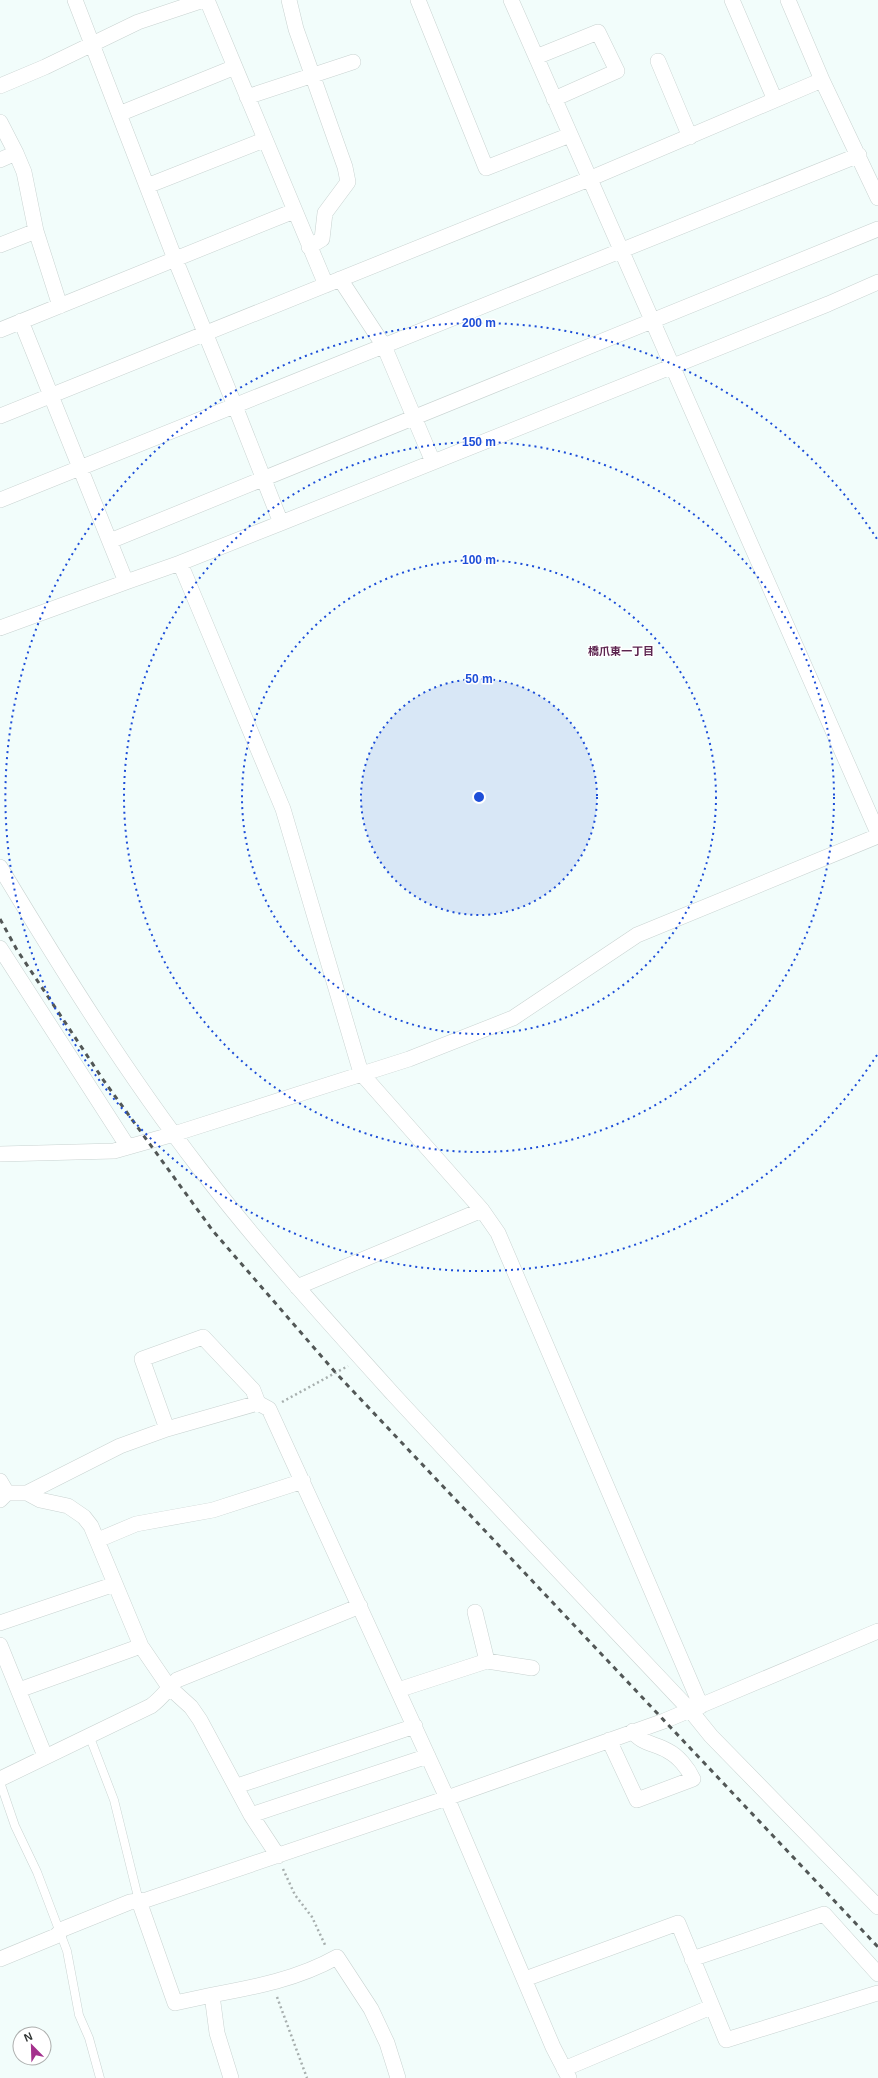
<svg xmlns="http://www.w3.org/2000/svg" width="878" height="2078" viewBox="0 0 878 2078" font-family="Arial,'Noto Sans JP',sans-serif">
  <style>
    .lines { fill: none; stroke-linecap: round; stroke-linejoin: round }
    .service-casing { stroke: #c9d3d1; stroke-width: 9 }
    .minor-casing { stroke: #c9d3d1; stroke-width: 16 }
    .path { stroke: #a7afae; stroke-width: 2.5; stroke-dasharray: 2 3; stroke-linecap: butt }
    .service { stroke: #fff; stroke-width: 8 }
    .minor { stroke: #fff; stroke-width: 15 }
    .rail { stroke: #525756; stroke-width: 3; stroke-dasharray: 5 5; stroke-linecap: butt }
    .ring { fill: none; stroke: #1d4ed8; stroke-width: 2; stroke-dasharray: 2 4 }
    .labels { text-anchor: middle; dominant-baseline: central; stroke-width: 3; stroke-linejoin: round; paint-order: stroke }
    .neighbourhood-label { font-size: 11px; font-weight: bold; fill: #5c244f; stroke: #fff }
    .centre { fill: #1d4ed8; stroke: #fff; stroke-width: 2 }
    .ring-label { font-size: 12px; text-anchor: middle; font-weight: bold; fill: #1d4ed8; stroke: #fff; stroke-width: 3; stroke-linejoin: round; paint-order: stroke }
  </style>
  <rect width="100%" height="100%" fill="#f2fdfb"/>
  <g class="lines">
    <defs>
      <path id="service" d="M 89,1735 L 114,1800 L 139,1901
        M 0,1782 L 15,1826 L 37,1872 L 67,1951 L 79,2015 L 89,2038 L 100,2078"/>
      <path id="minor" d="M 75,0 L 175,259 L 235,406 L 281,523
        M 207,0 L 326,285
        M 289,0 L 296,29 L 345,167 L 348,182 L 325,213 L 322,239 L 309,247
        M 418,0 L 486,168 L 570,135
        M 511,0 L 878,833
        M 732,0 L 775,100
        M 788,0 L 822,80 L 878,198
        M 536,57 L 598,32 L 617,71 L 554,99
        M 658,61 L 690,137
        M 0,86 L 45,67 L 138,22 L 204,0
        M 247,97 L 353,62
        M 119,114 L 235,67
        M 0,122 L 16,153
        M 0,160 L 16,153 L 24,172 L 36,231 L 0,245
        M 147,186 L 264,140
        M 36,231 L 60,306
        M 340,279 L 384,346 L 433,462
        M 0,330 L 294,211
        M 0,416 L 589,179 L 822,80
        M 0,500 L 859,155
        M 110,541 L 878,229
        M 180,563 L 283,809 L 361,1073 L 482,1210 L 498,1233 L 701,1706
        M 126,582 L 180,563 L 281,523 L 828,304 L 878,282
        M 0,628 L 126,582 L 21,321
        M 0,867 C 62,970 126,1073 200,1169 C 260,1247 327,1321 393,1394 C 491,1500 591,1605 690,1710 L 711,1736 L 878,1907
        M 0,948 L 128,1147
        M 0,1154 L 114,1151 L 174,1134 L 409,1059 L 513,1018 L 637,935 L 878,836
        M 297,1287 L 482,1210
        M 167,1429 L 142,1359 L 203,1337 L 253,1390 L 258,1403
        M 0,1481 L 7,1493 L 0,1500
        M 7,1493 L 27,1493 L 40,1500 L 68,1506 L 84,1517 L 91,1526 L 141,1646 L 169,1687 L 191,1707 L 200,1720 L 251,1815 L 278,1856
        M 27,1493 L 120,1446 L 167,1429 L 258,1403 L 269,1409 L 447,1798 L 553,2047 L 569,2078
        M 98,1540 L 136,1524 L 213,1510 L 303,1481
        M 475,1612 L 487,1661
        M 0,1623 L 115,1584
        M 0,1645 L 45,1756
        M 19,1690 L 141,1646
        M 398,1690 L 487,1661 L 532,1668
        M 609,1740 L 637,1800 L 693,1779 C 688,1768 678,1756 668,1751 C 657,1744 639,1743 633,1731
        M 0,1779 L 151,1706 C 163,1697 167,1689 177,1680 L 360,1606
        M 237,1786 L 415,1726
        M 251,1815 L 428,1756
        M 139,1901 L 175,2003 L 212,1995 L 217,2033 L 231,2078
        M 0,1959 L 56,1936 L 63,1929 L 130,1902 L 146,1900 L 447,1798 L 664,1721 L 878,1631
        M 692,1959 L 824,1914 L 878,1974
        M 525,1979 L 678,1923 L 726,2040 L 878,1993
        M 212,1995 C 255,1987 298,1979 337,1957 L 371,2009 L 387,2043 L 398,2078
        M 564,2069 L 711,2007"/>
    </defs>
    <use href="#service" class="service-casing"/>
    <use href="#minor" class="minor-casing"/>
    <path class="path" d="M 282,1402 L 348,1366
      M 283,1869 L 295,1895 L 312,1917 L 326,1947
      M 277,1997 L 307,2078"/>
    <use href="#service" class="service"/>
    <use href="#minor" class="minor"/>
    <path class="rail" d="M 0,919 L 17,950 L 104,1081 L 213,1231 L 335,1372 L 878,1947"/>
  </g>
  <circle cx="479" cy="797" r="118" fill="#1d4ed8" fill-opacity=".12"/>
  <g class="ring">
    <circle cx="479" cy="797" r="118"/>
    <circle cx="479" cy="797" r="237"/>
    <circle cx="479" cy="797" r="355"/>
    <path d="M877 1055A474 474 0 1 1 877 539"/>
  </g>
  <g class="labels">
    <g class="neighbourhood-label">
      <text x="621" y="651">橋爪東一丁目</text>
    </g>
  </g>
  <circle cx="479" cy="797" r="6" class="centre"/>
  <g class="ring-label">
    <text x="479" y="327">200 m</text>
    <text x="479" y="446">150 m</text>
    <text x="479" y="564">100 m</text>
    <text x="479" y="683">50 m</text>
  </g>
  <g transform="translate(32 2046) rotate(337)"><circle r="19" fill="#ffffff" stroke="#acaead"/>
  <path d="M0-3L7 15L0 10L-7 15Z" fill="#a4318d"/>
  <text y="-6" font-size="11" font-weight="bold" text-anchor="middle" fill="#303433">N</text>
  </g>
</svg>
